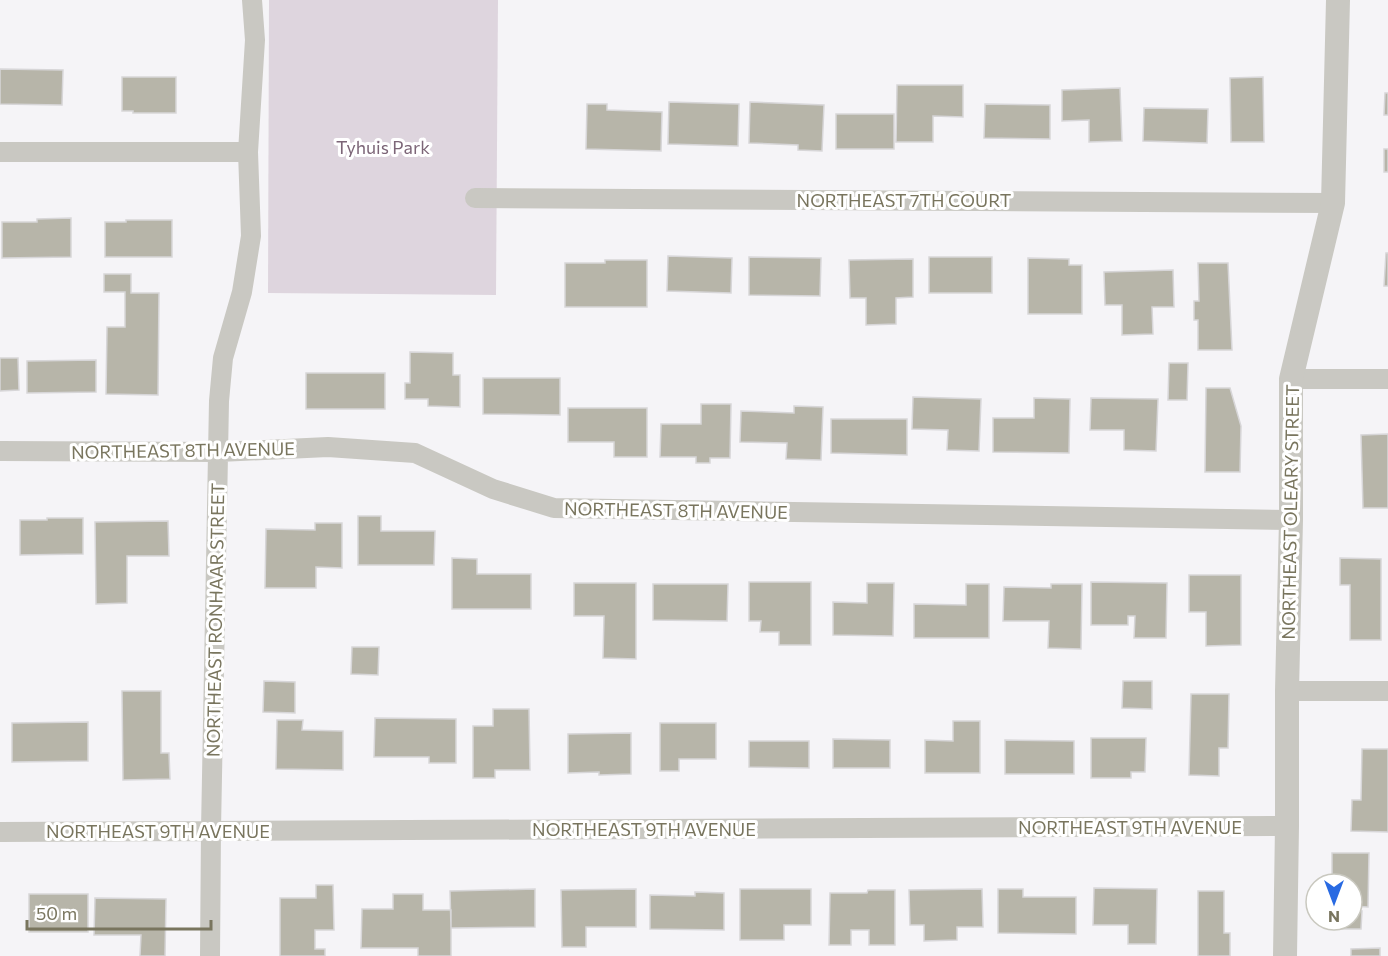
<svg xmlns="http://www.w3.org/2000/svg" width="1388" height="956" viewBox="0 0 1388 956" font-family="Commissioner,sans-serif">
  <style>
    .green { fill: #ded5de }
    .building { fill: #b7b5a9; stroke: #d7d6d8; stroke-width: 1.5 }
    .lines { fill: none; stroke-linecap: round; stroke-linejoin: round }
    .minor { stroke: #c9c8c2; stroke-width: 20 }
    .tertiary { stroke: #c9c8c2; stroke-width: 24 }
    .labels { text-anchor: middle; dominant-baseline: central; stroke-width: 6; stroke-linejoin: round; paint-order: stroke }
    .park-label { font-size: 18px; fill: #7c6577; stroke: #fff }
    .street-label { font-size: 18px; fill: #79755e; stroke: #fff }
  </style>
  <rect width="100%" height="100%" fill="#f5f4f7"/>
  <path class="green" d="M 269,0 L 498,0 L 496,295 L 268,293 Z"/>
  <path class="building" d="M 0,69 L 63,70 L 62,105 L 0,104 Z
    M 122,77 L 176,77 L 176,113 L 133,113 L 133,111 L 122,111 Z
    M 1263,77 L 1264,142 L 1231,142 L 1230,78 Z
    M 897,85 L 963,85 L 963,117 L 933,116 L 933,142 L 896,142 Z
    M 1120,88 L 1122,141 L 1089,142 L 1089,120 L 1062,121 L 1062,90 Z
    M 1385,93 L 1388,93 L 1388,115 L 1384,115 Z
    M 669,102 L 739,104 L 738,146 L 668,144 Z
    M 750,102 L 824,105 L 822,151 L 798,150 L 798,145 L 749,143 Z
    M 587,104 L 607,104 L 607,110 L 662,112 L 661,151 L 586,149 Z
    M 985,104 L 1050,105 L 1050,139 L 984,138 Z
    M 1144,108 L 1208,109 L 1207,143 L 1143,141 Z
    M 836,114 L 894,114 L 894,149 L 836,149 Z
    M 1384,149 L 1388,149 L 1388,172 L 1384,172 Z
    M 71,218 L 71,257 L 2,258 L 2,222 L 37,222 L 37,219 Z
    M 126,220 L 172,220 L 172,257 L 105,257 L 105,222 L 126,222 Z
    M 1386,253 L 1388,253 L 1388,286 L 1384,286 Z
    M 668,256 L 732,258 L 731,293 L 667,291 Z
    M 749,257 L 821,258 L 820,296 L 749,295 Z
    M 929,257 L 992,257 L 992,293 L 929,293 Z
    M 1028,258 L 1069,259 L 1069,265 L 1082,265 L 1082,314 L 1028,314 Z
    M 913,259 L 913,297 L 896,298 L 896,324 L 866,325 L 866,298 L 850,298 L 849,260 Z
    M 605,260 L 647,260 L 647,307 L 565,307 L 565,263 L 605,263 Z
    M 1198,263 L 1228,263 L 1232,350 L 1198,350 L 1198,320 L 1194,320 L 1194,301 L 1199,301 Z
    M 1173,270 L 1174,307 L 1152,307 L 1153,334 L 1122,335 L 1122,305 L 1105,305 L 1104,272 Z
    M 104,274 L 131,274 L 131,293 L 159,293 L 158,395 L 106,394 L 107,327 L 125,327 L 125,292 L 104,292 Z
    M 410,352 L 453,353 L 453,375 L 460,375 L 460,407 L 428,406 L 428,399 L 405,399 L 405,383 L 410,383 Z
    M 0,358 L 18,358 L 19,390 L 0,391 Z
    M 96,360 L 96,392 L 27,393 L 27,361 Z
    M 1169,363 L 1188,363 L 1187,400 L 1168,400 Z
    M 306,373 L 385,373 L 385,409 L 306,409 Z
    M 483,378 L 560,378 L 560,415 L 483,414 Z
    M 1206,388 L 1230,388 L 1241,426 L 1240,472 L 1205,472 Z
    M 913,397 L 981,399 L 979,451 L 947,450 L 948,430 L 912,429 Z
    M 1034,398 L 1070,399 L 1069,453 L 993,452 L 993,418 L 1034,418 Z
    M 1091,398 L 1158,399 L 1156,451 L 1124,450 L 1124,430 L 1090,430 Z
    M 701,404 L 731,404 L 730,458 L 710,458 L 710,463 L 696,463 L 696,457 L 660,457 L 661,424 L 701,424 Z
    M 794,406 L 823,407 L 821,460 L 786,459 L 787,443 L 740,442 L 741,411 L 794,413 Z
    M 568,408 L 647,408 L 647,457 L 614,457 L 614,442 L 568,442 Z
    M 831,419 L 907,419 L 907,455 L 831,453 Z
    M 1388,434 L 1388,508 L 1363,508 L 1361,435 Z
    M 358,516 L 381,516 L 381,531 L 435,531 L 434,565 L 358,565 Z
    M 47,518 L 83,518 L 83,554 L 20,555 L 20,520 L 47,520 Z
    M 168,521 L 169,556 L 127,556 L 127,603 L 96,604 L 95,522 Z
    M 315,523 L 342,523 L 342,568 L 316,567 L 316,588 L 265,588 L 266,529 L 315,530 Z
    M 452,558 L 477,559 L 477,574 L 531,574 L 531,609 L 452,609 Z
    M 1340,558 L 1381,559 L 1381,640 L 1350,640 L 1350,585 L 1340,585 Z
    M 1189,575 L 1241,575 L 1241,645 L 1206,646 L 1206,612 L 1189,612 Z
    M 749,582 L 811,582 L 811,645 L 779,645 L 779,632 L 760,632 L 761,621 L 749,621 Z
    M 1091,582 L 1167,583 L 1166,638 L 1134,638 L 1135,616 L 1128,616 L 1128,625 L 1091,625 Z
    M 574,583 L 636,583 L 636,659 L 603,658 L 604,616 L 574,616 Z
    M 867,583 L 894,583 L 893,636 L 833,635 L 833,602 L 867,603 Z
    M 653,584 L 728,584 L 727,621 L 653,620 Z
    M 966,584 L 989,584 L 989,638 L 914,638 L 914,604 L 966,605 Z
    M 1051,584 L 1082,584 L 1081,649 L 1048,648 L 1049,621 L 1003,621 L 1004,587 L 1051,588 Z
    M 352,647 L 379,647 L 378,675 L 351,674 Z
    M 264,681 L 295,682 L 295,713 L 263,712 Z
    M 1123,681 L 1152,681 L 1152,709 L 1122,708 Z
    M 122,691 L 161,691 L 161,753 L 169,753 L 170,779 L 123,780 Z
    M 1191,694 L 1229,694 L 1228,748 L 1219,748 L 1219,776 L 1189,775 Z
    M 493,709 L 529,709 L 530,770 L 495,770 L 495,778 L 473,778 L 473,726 L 493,726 Z
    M 375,718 L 456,719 L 456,763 L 429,763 L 429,757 L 374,757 Z
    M 277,720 L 303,720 L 302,730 L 343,731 L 343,770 L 276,769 Z
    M 953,721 L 980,721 L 980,773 L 925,773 L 925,740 L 953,741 Z
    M 88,722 L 88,761 L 12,762 L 12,723 Z
    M 660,723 L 716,723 L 716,759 L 679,759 L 679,771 L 660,771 Z
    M 631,733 L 631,774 L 599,775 L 599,772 L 568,773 L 568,734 Z
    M 1091,738 L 1146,738 L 1145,772 L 1131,772 L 1131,778 L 1091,778 Z
    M 833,739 L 890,740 L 890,768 L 833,768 Z
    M 1005,740 L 1074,741 L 1074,774 L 1005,774 Z
    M 749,741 L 809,741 L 809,768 L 749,767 Z
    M 1362,749 L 1388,749 L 1388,832 L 1351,831 L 1352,800 L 1361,800 Z
    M 1332,853 L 1369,853 L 1368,907 L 1352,906 L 1352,884 L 1332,884 Z
    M 316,885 L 333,885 L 334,930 L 315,930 L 315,949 L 325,949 L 325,956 L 280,956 L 280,898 L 316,898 Z
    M 1094,888 L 1157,889 L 1156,944 L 1128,944 L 1128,925 L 1093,925 Z
    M 535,889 L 535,927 L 451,928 L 450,891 Z
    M 636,889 L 636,927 L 586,927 L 586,947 L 562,947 L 561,890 Z
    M 740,889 L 811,889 L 811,925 L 784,925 L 784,940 L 740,940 Z
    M 982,889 L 983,927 L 957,927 L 957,940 L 924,941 L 924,925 L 910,925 L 909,890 Z
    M 998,889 L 1023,889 L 1023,897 L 1076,897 L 1076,934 L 998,933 Z
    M 868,890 L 895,890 L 895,945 L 869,945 L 869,930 L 851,930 L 851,945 L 829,945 L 830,893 L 867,893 Z
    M 1198,891 L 1224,891 L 1224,933 L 1230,933 L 1230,956 L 1198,956 Z
    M 695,892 L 724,893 L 724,930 L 650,929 L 650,895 L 695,896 Z
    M 29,894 L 88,894 L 88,932 L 29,932 Z
    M 393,894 L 423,894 L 423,910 L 451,910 L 451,956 L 418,956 L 418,948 L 361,948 L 362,909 L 393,909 Z
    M 95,898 L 166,899 L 165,956 L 140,956 L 141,935 L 94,935 Z
    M 1352,910 L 1362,911 L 1361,929 L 1336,929 L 1336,920 L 1352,920 Z
    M 1380,948 L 1380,956 L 1351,956 L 1351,949 Z"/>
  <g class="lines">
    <path class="minor" d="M 0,152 L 248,152
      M 475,198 L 1333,203
      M 1291,379 L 1388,379
      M 0,451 L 219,452 L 328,447 L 415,453 L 493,489 L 554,508 L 1291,520
      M 1287,691 L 1388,691
      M 0,832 L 1287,826
      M 210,956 L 211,830 L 219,401 L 223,358 L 242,292 L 251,236 L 248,152 L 255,40 L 252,0"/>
    <path class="tertiary" d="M 1285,956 L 1287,826 L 1287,691 L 1291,520 L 1291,379 L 1333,203 L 1338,0"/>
  </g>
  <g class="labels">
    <g class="park-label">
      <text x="383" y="147">Tyhuis Park</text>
    </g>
    <g class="street-label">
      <text x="904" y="200">NORTHEAST 7TH COURT</text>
      <text transform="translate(183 450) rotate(-1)">NORTHEAST 8TH AVENUE</text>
      <text transform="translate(676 510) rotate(1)">NORTHEAST 8TH AVENUE</text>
      <text transform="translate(1290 512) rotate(-89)">NORTHEAST OLEARY STREET</text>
      <text transform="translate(215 620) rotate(-89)">NORTHEAST RONHAAR STREET</text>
      <text x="1130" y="827">NORTHEAST 9TH AVENUE</text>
      <text x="644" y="829">NORTHEAST 9TH AVENUE</text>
      <text x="158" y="831">NORTHEAST 9TH AVENUE</text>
    </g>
  </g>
  <g transform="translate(1334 902) rotate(180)"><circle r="28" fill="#ffffff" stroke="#c9c8bf" stroke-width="1.5"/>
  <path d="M0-4.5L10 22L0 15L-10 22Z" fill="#296ae2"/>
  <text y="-9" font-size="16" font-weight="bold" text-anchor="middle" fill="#79755e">N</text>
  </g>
  <path d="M27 920v9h184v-9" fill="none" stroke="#79755e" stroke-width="3"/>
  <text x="36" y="920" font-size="18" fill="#79755e" stroke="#ffffff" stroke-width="4.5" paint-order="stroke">50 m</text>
</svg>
